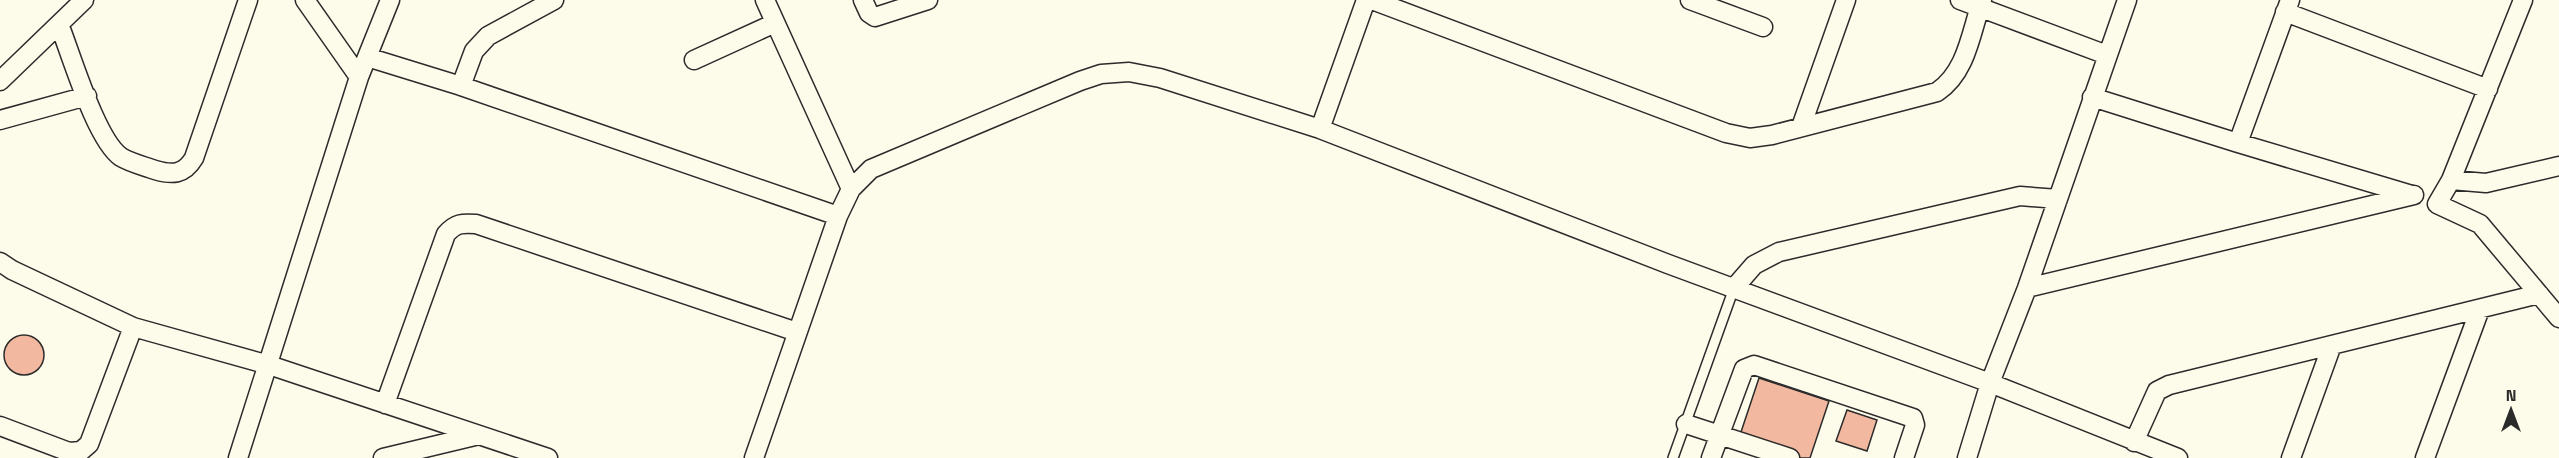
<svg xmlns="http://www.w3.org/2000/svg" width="2559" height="458" viewBox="0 0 2559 458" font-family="'Space Grotesk',sans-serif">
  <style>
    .building { fill: #f2b8a0; stroke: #2b2b2b; stroke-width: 1.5 }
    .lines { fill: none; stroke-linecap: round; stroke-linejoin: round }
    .lane-casing { stroke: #2b2b2b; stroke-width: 12 }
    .street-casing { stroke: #2b2b2b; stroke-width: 21 }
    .lane { stroke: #fdfbea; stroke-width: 9 }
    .street { stroke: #fdfbea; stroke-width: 18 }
  </style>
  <rect width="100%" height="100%" fill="#fdfbea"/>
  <path class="building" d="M4 355a20 20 0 1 1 40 0a20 20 0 1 1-40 0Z
    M 1759,378 L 1829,401 L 1810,458 L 1799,458 L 1739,438 Z
    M 1847,410 L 1877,420 L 1867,451 L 1836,441 Z"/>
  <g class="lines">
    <defs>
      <path id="lane" d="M 1673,458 L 1734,288"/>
      <path id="street" d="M 305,0 L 359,77
        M 765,0 L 851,189
        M 863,0 L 869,13 L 875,17 L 928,0
        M 1372,0 L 1726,133 L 1750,138 L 1772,135 L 1937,92 C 1967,72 1971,32 1982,0
        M 1690,0 L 1763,27
        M 1960,0 L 2107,55
        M 2523,0 L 2451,180 L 2437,204 L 2480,224 L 2559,318
        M 2285,12 L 2488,89
        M 59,24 C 71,54 96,140 121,157 C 131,163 144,166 155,170 C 172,175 184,175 194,158 L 248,0
        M 367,57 L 461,86 L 838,216
        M 694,60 L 775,23
        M 0,81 L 84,0
        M 461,86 L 474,51 L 488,36 L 554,0
        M 2092,97 L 2238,143 L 2290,0
        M 0,120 L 87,96
        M 1801,127 L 1846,0
        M 1320,129 L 1366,0
        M 2238,143 L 2412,195
        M 2451,180 L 2486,183 L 2559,166
        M 0,262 L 12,270 L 133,327 L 269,365 L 548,458
        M 1734,288 L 1754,265 L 1779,252 L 2020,196 L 2058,199
        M 2027,288 L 2414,195
        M 385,404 L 446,234 C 456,223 462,223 476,224 L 797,332
        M 1686,424 L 1790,458
        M 0,426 L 69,452 L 81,451 L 89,444 L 133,327
        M 2134,442 L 2157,391 L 2169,385 L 2539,294
        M 238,458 L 359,77 L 390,0
        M 383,458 L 479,435
        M 754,458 L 838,216 L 851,189 L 871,169 L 1080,81 L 1101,74 L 1129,72 L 1160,78 L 1320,129 L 1668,264 L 1990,383 L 2178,458
        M 1711,458 L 1744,369 L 1754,365 L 1913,418 L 1915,425 L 1904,458
        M 1967,458 L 1990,383 L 2027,288 L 2127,0
        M 2291,458 L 2332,345
        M 2425,458 L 2480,309"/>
    </defs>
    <use href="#lane" class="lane-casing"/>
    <use href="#street" class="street-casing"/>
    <use href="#lane" class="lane"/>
    <use href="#street" class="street"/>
  </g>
  <g transform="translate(2511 410)" stroke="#fdfbea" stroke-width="4.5" paint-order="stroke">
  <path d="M0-4.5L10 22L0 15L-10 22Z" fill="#2b2b2b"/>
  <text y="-9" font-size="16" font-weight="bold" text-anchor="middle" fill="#2b2b2b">N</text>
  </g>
</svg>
